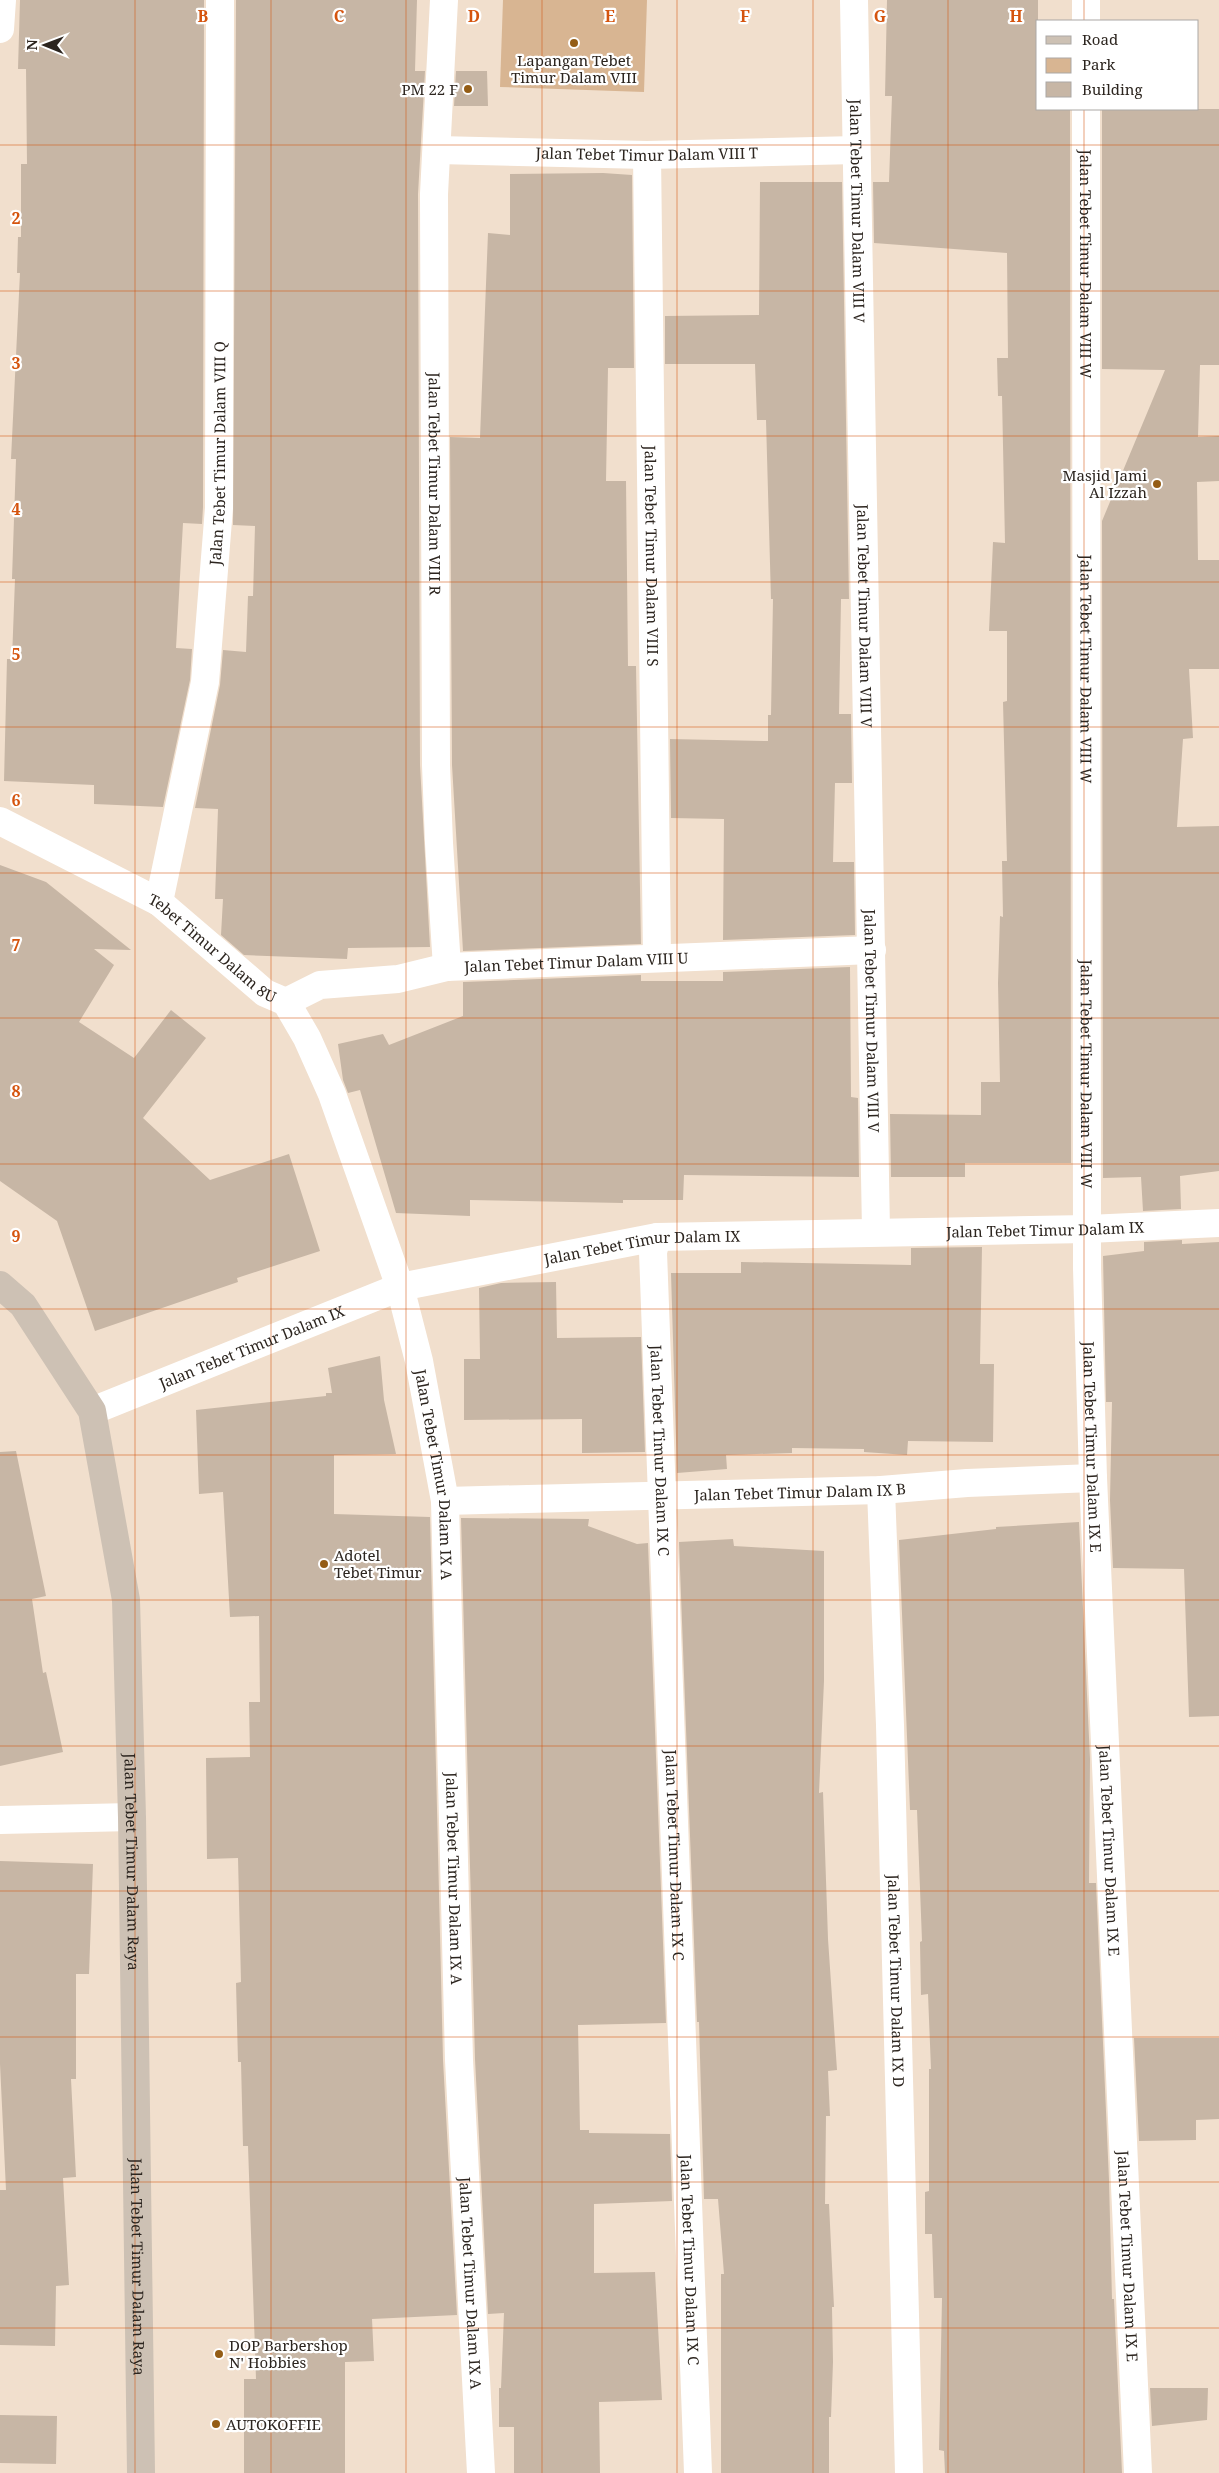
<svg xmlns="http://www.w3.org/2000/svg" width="1219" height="2473" viewBox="0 0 1219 2473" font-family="'Noto Serif',serif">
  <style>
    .green { fill: #d8b592 }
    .building { fill: #c7b6a5 }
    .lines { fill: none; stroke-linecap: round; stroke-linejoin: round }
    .street { stroke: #fff; stroke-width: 28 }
    .secondary { stroke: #cdc1b4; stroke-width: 28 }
    .grid { fill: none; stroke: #d5540e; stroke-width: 1; stroke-opacity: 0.55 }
    .poi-dot { fill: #945d16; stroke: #fff; stroke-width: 2 }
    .labels { text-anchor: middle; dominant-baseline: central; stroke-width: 4.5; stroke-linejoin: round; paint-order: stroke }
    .poi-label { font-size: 15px; fill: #2c251f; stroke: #fff; text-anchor: start }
    .street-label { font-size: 15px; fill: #2c251f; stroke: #fff }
    .grid-label { font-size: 16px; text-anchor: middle; font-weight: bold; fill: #d5540e; stroke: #fff; stroke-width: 4.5; stroke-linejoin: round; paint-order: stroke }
  </style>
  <rect width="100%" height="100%" fill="#f1dfcd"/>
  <path class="green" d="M 503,0 L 647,0 L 644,92 L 500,87 Z"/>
  <path class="building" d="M 20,0 L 204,0 L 203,507 L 202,524 L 183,523 L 176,648 L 192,649 L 190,680 L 163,807 L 94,804 L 94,785 L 4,781 L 7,659 L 12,659 L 15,579 L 12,579 L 16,459 L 11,459 L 20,273 L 17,273 L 18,237 L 21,237 L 21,164 L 27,164 L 26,69 L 18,69 Z
    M 236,0 L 417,0 L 415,71 L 425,71 L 418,194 L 420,765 L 430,947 L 348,948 L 347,959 L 244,955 L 221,935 L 223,899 L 215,899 L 218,809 L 195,808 L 220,685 L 223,650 L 246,652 L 248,596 L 253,596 L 255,526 L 233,525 Z
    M 887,0 L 1038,0 L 1038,109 L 1070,109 L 1071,1163 L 965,1163 L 965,1177 L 891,1177 L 890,1114 L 981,1115 L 981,1082 L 1000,1082 L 998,983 L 1000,916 L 1003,917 L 1002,861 L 1007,861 L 1003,702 L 1007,701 L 1007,631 L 989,631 L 993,542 L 1005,543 L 1002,396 L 998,396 L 997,358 L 1008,358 L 1007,253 L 874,243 L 873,182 L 889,182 L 892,96 L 885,96 Z
    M 456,71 L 487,71 L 488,106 L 454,106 Z
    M 1102,109 L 1219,109 L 1219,365 L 1200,365 L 1198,437 L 1219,436 L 1219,481 L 1197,482 L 1198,560 L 1219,560 L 1219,669 L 1189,669 L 1193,738 L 1183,739 L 1177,827 L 1219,826 L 1219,1171 L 1180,1176 L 1181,1209 L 1143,1211 L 1141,1177 L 1103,1178 L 1102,521 L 1165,370 L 1102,369 Z
    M 603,173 L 632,175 L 634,368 L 608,368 L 606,481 L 626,481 L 628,666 L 636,666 L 641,944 L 463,951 L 452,765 L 450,437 L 480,438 L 488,233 L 510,235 L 510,174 Z
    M 760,182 L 842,182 L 849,599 L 841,599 L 839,714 L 851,714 L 852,783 L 835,783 L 833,862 L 854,862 L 855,935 L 723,940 L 724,819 L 671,818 L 670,739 L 768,741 L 768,715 L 771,715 L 773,599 L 771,599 L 766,420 L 757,420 L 755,364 L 665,364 L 665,316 L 759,315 Z
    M 0,865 L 46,882 L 131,950 L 94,949 L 114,965 L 79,1022 L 134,1058 L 171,1010 L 206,1038 L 143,1118 L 210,1180 L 289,1154 L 320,1251 L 237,1278 L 238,1282 L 95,1331 L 57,1221 L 0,1181 Z
    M 850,967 L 851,1097 L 858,1098 L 859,1177 L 684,1175 L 683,1200 L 623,1200 L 623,1203 L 470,1200 L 470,1216 L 396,1213 L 360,1090 L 348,1093 L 343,1080 L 338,1044 L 383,1034 L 389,1045 L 463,1016 L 463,982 L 641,975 L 641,981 L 723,981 L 723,972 Z
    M 1182,1240 L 1182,1244 L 1219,1242 L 1219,1716 L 1189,1717 L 1184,1569 L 1113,1568 L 1110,1500 L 1112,1402 L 1106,1402 L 1103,1256 L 1144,1251 L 1144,1242 Z
    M 982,1247 L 980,1364 L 994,1364 L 993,1442 L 908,1441 L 907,1455 L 864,1452 L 864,1449 L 792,1448 L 792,1453 L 726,1455 L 727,1469 L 677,1473 L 671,1273 L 741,1273 L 741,1262 L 911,1265 L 911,1248 Z
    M 556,1282 L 557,1338 L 641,1337 L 645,1452 L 582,1453 L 582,1419 L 464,1420 L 464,1359 L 480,1359 L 479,1288 L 501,1283 Z
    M 380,1356 L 384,1400 L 396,1454 L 334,1455 L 334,1514 L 430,1517 L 443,2060 L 457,2315 L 372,2319 L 374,2361 L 345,2362 L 345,2473 L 244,2473 L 244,2379 L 256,2379 L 248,2146 L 243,2146 L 241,2062 L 238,2062 L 236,1983 L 241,1982 L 238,1858 L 207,1859 L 206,1758 L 250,1757 L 249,1702 L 260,1702 L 259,1616 L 230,1617 L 223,1492 L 199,1494 L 196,1410 L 326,1396 L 326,1393 L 332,1393 L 328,1368 Z
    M 16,1451 L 46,1596 L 32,1599 L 43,1673 L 46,1672 L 63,1752 L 0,1766 L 0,1452 Z
    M 461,1518 L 589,1519 L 588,1526 L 637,1544 L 648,1543 L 666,2023 L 578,2025 L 580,2130 L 589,2130 L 589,2133 L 670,2134 L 672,2201 L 594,2204 L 594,2273 L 655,2272 L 662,2400 L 599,2402 L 600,2473 L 514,2473 L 514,2427 L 499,2427 L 499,2388 L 501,2388 L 504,2313 L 488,2314 L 475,2059 Z
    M 1079,1522 L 1090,1759 L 1089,1883 L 1096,1883 L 1109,2180 L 1112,2299 L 1114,2299 L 1122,2473 L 945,2473 L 944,2451 L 939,2450 L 942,2298 L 934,2298 L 932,2234 L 925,2234 L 925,2192 L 929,2191 L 929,2069 L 931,2069 L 928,1994 L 921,1995 L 920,1942 L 922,1941 L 917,1810 L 910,1810 L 899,1540 L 996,1529 L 996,1527 Z
    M 733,1539 L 734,1546 L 824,1551 L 824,1681 L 819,1793 L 823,1792 L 828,1939 L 837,2070 L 828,2071 L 830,2116 L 826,2116 L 825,2204 L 829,2204 L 834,2307 L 832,2307 L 833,2362 L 831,2417 L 829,2417 L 829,2473 L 721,2473 L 721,2274 L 724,2274 L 718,2199 L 704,2199 L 699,2022 L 697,2022 L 679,1542 Z
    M 0,1861 L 93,1864 L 89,1974 L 76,1974 L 76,2079 L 71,2079 L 76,2177 L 63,2178 L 69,2285 L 56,2286 L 55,2346 L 0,2345 L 0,2190 L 6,2190 L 0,2064 Z
    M 1134,2038 L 1219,2038 L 1219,2119 L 1196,2120 L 1196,2140 L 1139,2141 Z
    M 1150,2388 L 1208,2388 L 1207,2420 L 1152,2426 Z
    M 0,2415 L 57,2416 L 56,2464 L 0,2463 Z"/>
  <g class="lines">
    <g class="street">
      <path id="s1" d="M 444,0 L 434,194 L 436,765 L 439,843 L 447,967"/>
      <path id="s2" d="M 854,0 L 876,1231"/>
      <path d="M 1086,0 L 1086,21"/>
      <path d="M 0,29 L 2,0"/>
      <path id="s3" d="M 1086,109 L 1087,1268 L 1093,1478 L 1138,2473"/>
      <path id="s4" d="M 438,150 L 647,155 L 856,150"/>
      <path id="s5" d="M 647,155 L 657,958"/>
      <path id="s6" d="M 0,821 L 159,902 L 265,993 L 286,1002 L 307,1038 L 332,1094 L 400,1287 L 419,1361 L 445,1501 L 459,2060 L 481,2473"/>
      <path id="s7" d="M 159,902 L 205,682 L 219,508 L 220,0"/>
      <path id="s8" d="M 286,1002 L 320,985 L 398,979 L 447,967 L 872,950"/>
      <path id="s9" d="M 657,1237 L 653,1252 L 698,2473"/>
      <path id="s10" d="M 92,1411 L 400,1287 L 657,1237 L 1088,1229 L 1219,1223"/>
      <path id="s11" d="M 881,1490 L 890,1725 L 909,2473"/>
      <path id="s12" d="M 445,1501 L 881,1490 L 967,1483 L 1093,1478"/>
      <path d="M 0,1820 L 132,1817"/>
    </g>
    <path class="secondary" id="s13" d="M 0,1285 L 23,1305 L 92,1411 L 126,1600 L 132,1817 L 141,2473"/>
  </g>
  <path class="grid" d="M 135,0 L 135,2473M 271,0 L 271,2473M 406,0 L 406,2473M 542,0 L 542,2473M 677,0 L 677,2473M 813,0 L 813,2473M 948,0 L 948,2473M 1084,0 L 1084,21M 1084,109 L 1084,2473M 0,145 L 1219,145M 0,291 L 1219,291M 0,436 L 1219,436M 0,582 L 1219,582M 0,727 L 1219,727M 0,873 L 1219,873M 0,1018 L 1219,1018M 0,1164 L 1219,1164M 0,1309 L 1219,1309M 0,1455 L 1219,1455M 0,1600 L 1219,1600M 0,1746 L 1219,1746M 0,1891 L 1219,1891M 0,2037 L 1219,2037M 0,2182 L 1219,2182M 0,2328 L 1219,2328"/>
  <g class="poi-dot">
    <circle cx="574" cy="43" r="5"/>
    <circle cx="468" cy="89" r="5"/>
    <circle cx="1157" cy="484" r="5"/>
    <circle cx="324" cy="1564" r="5"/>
    <circle cx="219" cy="2354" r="5"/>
    <circle cx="216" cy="2424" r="5"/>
  </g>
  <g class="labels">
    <g class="poi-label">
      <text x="574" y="60" text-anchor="middle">Lapangan Tebet<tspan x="574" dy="17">Timur Dalam VIII</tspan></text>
      <text x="458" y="89" text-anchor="end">PM 22 F</text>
      <text x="1147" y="475" text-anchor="end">Masjid Jami<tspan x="1147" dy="17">Al Izzah</tspan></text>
      <text x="334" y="1555">Adotel<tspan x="334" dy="17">Tebet Timur</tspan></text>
      <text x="229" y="2345">DOP Barbershop<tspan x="229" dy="17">N' Hobbies</tspan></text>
      <text x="226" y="2424">AUTOKOFFIE</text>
    </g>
    <g class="street-label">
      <text stroke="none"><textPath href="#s4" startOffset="209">Jalan Tebet Timur Dalam VIII T</textPath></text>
      <text stroke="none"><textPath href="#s2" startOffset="211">Jalan Tebet Timur Dalam VIII V</textPath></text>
      <text stroke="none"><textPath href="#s3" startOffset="155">Jalan Tebet Timur Dalam VIII W</textPath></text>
      <text stroke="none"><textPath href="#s7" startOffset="454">Jalan Tebet Timur Dalam VIII Q</textPath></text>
      <text stroke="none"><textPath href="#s1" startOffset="484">Jalan Tebet Timur Dalam VIII R</textPath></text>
      <text stroke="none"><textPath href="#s5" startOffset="401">Jalan Tebet Timur Dalam VIII S</textPath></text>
      <text stroke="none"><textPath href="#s2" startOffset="616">Jalan Tebet Timur Dalam VIII V</textPath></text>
      <text stroke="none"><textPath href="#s3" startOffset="560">Jalan Tebet Timur Dalam VIII W</textPath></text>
      <text stroke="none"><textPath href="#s6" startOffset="249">Tebet Timur Dalam 8U</textPath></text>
      <text stroke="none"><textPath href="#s8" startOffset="296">Jalan Tebet Timur Dalam VIII U</textPath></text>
      <text stroke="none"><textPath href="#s2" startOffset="1021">Jalan Tebet Timur Dalam VIII V</textPath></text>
      <text stroke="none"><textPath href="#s3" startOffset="965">Jalan Tebet Timur Dalam VIII W</textPath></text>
      <text stroke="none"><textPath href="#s10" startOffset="982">Jalan Tebet Timur Dalam IX</textPath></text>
      <text stroke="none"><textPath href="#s10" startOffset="578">Jalan Tebet Timur Dalam IX</textPath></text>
      <text stroke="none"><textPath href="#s10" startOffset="172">Jalan Tebet Timur Dalam IX</textPath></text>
      <text stroke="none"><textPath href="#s3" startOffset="1338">Jalan Tebet Timur Dalam IX E</textPath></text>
      <text stroke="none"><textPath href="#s9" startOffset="214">Jalan Tebet Timur Dalam IX C</textPath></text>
      <text stroke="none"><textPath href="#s6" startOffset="840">Jalan Tebet Timur Dalam IX A</textPath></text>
      <text stroke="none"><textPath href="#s12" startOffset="355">Jalan Tebet Timur Dalam IX B</textPath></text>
      <text stroke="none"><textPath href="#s3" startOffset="1742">Jalan Tebet Timur Dalam IX E</textPath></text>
      <text stroke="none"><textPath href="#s9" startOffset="619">Jalan Tebet Timur Dalam IX C</textPath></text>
      <text stroke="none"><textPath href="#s13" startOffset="611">Jalan Tebet Timur Dalam Raya</textPath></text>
      <text stroke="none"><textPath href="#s6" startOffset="1245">Jalan Tebet Timur Dalam IX A</textPath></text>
      <text stroke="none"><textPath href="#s11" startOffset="491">Jalan Tebet Timur Dalam IX D</textPath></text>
      <text stroke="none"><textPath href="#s3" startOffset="2148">Jalan Tebet Timur Dalam IX E</textPath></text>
      <text stroke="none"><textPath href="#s9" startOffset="1024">Jalan Tebet Timur Dalam IX C</textPath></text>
      <text stroke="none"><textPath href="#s13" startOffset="1016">Jalan Tebet Timur Dalam Raya</textPath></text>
      <text stroke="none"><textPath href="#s6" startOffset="1650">Jalan Tebet Timur Dalam IX A</textPath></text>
    </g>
  </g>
  <g class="grid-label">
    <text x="203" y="22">B</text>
    <text x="339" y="22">C</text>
    <text x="474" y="22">D</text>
    <text x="610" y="22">E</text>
    <text x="745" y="22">F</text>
    <text x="880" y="22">G</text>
    <text x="1016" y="22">H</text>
    <text x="16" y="224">2</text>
    <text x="16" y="369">3</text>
    <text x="16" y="515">4</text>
    <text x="16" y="660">5</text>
    <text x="16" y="806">6</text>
    <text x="16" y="951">7</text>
    <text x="16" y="1097">8</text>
    <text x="16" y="1242">9</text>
  </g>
  <rect x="1036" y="20" width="162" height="90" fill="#ffffff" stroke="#aba8a5"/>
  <rect x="1046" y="36" width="25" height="8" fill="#cdc1b4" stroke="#aba8a5"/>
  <text x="1082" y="45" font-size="15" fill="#2c251f">Road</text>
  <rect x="1046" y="58" width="25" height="15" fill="#d8b592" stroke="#aba8a5"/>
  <text x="1082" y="70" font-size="15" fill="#2c251f">Park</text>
  <rect x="1046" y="82" width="25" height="15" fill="#c7b6a5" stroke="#aba8a5"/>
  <text x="1082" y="95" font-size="15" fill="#2c251f">Building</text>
  <g transform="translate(45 45) rotate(271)" stroke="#ffffff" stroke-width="4" paint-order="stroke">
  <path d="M0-4L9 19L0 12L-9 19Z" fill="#2c251f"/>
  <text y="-8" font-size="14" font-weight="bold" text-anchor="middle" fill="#2c251f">N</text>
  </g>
</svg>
